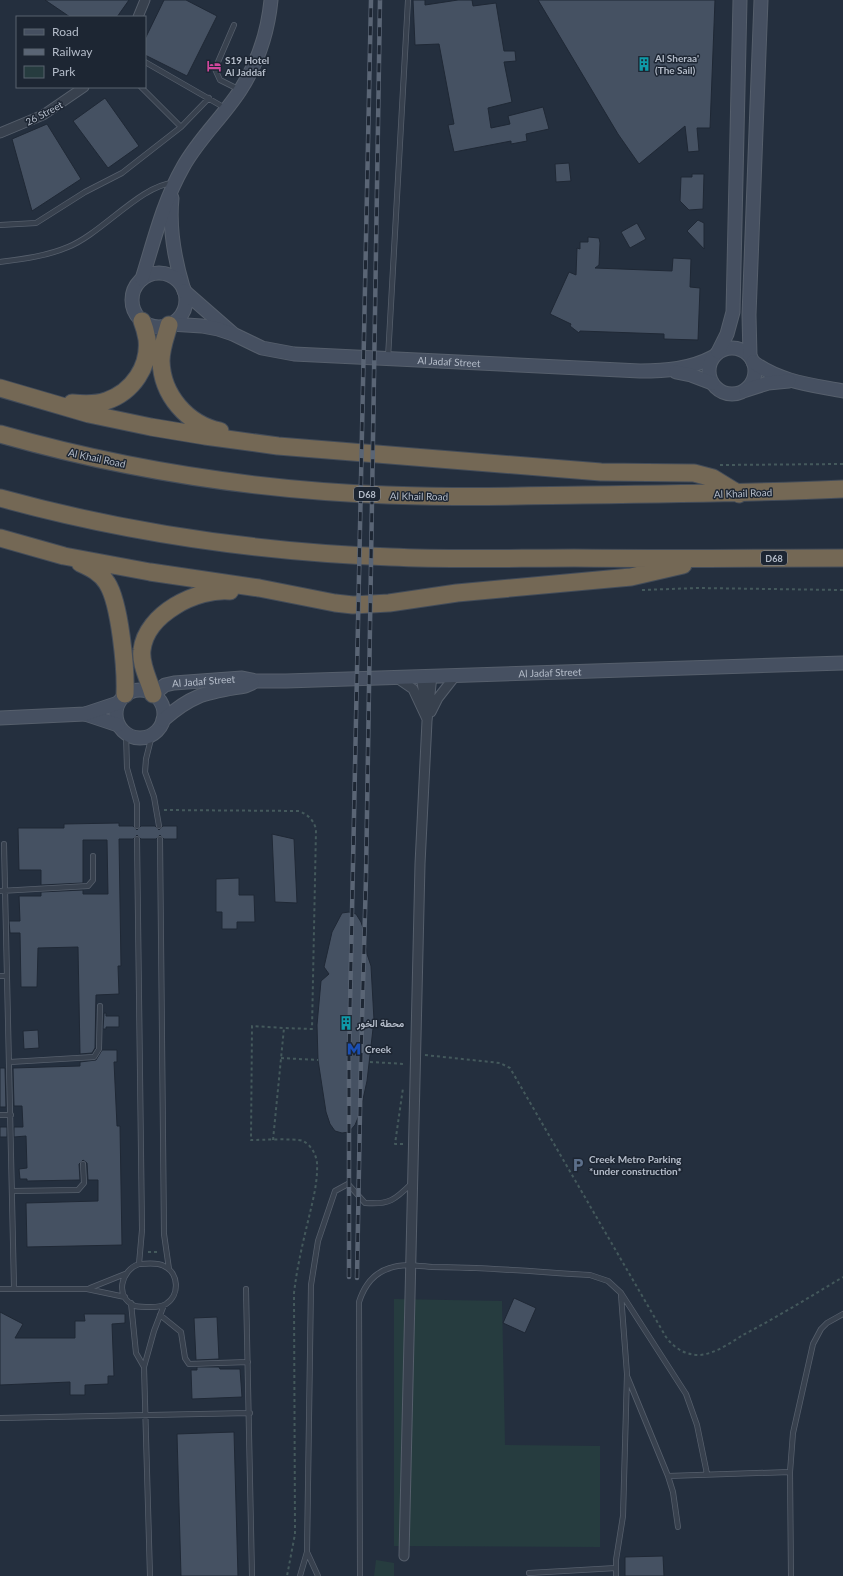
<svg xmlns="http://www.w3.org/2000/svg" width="843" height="1576" viewBox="0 0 843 1576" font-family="Lato,Vazirmatn,sans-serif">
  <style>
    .green { fill: #263c3f }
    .building { fill: #455162; stroke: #1f2835 }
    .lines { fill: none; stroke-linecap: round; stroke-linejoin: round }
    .lane-casing { stroke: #565f6c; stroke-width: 6 }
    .street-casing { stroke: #565f6c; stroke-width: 11 }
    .secondary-casing { stroke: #565f6c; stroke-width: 15 }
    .highway-casing { stroke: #434c59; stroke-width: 19 }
    .path { stroke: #44595c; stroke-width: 2; stroke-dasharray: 3 3; stroke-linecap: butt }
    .lane { stroke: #38414e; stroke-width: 4.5 }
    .street { stroke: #38414e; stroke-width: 9 }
    .secondary { stroke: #465061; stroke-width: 13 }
    .highway { stroke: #746855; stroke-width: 17 }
    .rail-casing { stroke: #5a6575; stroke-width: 4.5 }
    .rail { stroke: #1d2633; stroke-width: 3; stroke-dasharray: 9; stroke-linecap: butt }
    .labels { text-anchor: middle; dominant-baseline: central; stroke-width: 3; stroke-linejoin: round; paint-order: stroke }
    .shield { fill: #1d2633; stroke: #878f9c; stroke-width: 1 }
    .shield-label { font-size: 9px; font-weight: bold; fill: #b4bcc9 }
    .poi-label { font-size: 10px; font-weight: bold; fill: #b4bcc9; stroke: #1d2633; text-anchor: start }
    .street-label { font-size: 10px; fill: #b4bcc9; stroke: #1d2633 }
  </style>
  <rect width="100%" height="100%" fill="#242f3e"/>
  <path class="green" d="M 394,1299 L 502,1301 L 505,1445 L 600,1446 L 600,1547 L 394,1546 Z
    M 376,1560 L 394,1563 L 394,1576 L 374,1576 Z"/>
  <path class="building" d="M 45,0 L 129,0 L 117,17 L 70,17 Z
    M 164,0 L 186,0 L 217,16 L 187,76 L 145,55 L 145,39 Z
    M 413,0 L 425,0 L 425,5 L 458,0 L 472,0 L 473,6 L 496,3 L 504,51 L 515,51 L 516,61 L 504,62 L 512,102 L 488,108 L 491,128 L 510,124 L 508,116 L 543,107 L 549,129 L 526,134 L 527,141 L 511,144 L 511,141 L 454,152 L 448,125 L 454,124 L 439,44 L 415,45 Z
    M 538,0 L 715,0 L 710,128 L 697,128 L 699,151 L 688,152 L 685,126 L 639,164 L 618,134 Z
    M 105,98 L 139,146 L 108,168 L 73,121 Z
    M 47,124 L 81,179 L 32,211 L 12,139 Z
    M 569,163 L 571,181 L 556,182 L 555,164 Z
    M 692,174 L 704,174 L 703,209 L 689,210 L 680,201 L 681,177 L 692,177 Z
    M 698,220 L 704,223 L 704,249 L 687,231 Z
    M 637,223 L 646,239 L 630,248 L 621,232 Z
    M 588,237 L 599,238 L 600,243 L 599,265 L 595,268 L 672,271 L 673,258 L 691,259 L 690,287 L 700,288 L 698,340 L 664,339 L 664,334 L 580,331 L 579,333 L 570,326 L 571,324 L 550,314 L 569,272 L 576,275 L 577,248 L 580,249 L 580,242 L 588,242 Z
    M 119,823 L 119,826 L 133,826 L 137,830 L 141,826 L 155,826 L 159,830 L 163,826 L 177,826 L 177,839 L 164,839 L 160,835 L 156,839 L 141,839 L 137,835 L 133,839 L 119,839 L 121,966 L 118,966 L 119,994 L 96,995 L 95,1048 L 92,1053 L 80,1054 L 78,947 L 38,948 L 37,987 L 21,987 L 20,933 L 10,933 L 9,921 L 20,921 L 19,896 L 41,896 L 41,892 L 83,890 L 83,894 L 108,894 L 107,840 L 83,840 L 83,883 L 41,885 L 41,870 L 19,870 L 18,828 L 64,828 L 64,824 Z
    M 272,834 L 294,839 L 297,903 L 275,902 Z
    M 239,878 L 239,895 L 254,895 L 255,922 L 237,922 L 237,929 L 222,929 L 222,912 L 216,912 L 216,879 Z
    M 349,912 L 356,914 L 361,922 L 365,934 L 367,954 L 371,966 L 374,1020 L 367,1081 L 360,1113 L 355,1125 L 349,1132 L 342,1133 L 335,1131 L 330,1124 L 326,1112 L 318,1060 L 317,1025 L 321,981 L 329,974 L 324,967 L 332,932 L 342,913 Z
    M 104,1013 L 106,1013 L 106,1016 L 119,1016 L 119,1027 L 106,1027 L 106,1029 L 103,1029 Z
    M 38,1030 L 39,1048 L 24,1049 L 23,1031 Z
    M 102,1050 L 117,1050 L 117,1062 L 114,1062 L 117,1126 L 120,1126 L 122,1245 L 27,1247 L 26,1203 L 98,1201 L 98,1180 L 88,1180 L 87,1163 L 83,1160 L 79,1164 L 80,1180 L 27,1181 L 27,1179 L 20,1179 L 19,1169 L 27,1168 L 26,1136 L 14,1137 L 14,1127 L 23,1127 L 22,1106 L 14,1106 L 13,1068 L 80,1066 L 80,1062 L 96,1060 Z
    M 0,1068 L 5,1068 L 6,1107 L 0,1107 Z
    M 0,1127 L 7,1127 L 7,1137 L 0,1137 Z
    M 514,1298 L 536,1308 L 525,1333 L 503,1323 Z
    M 0,1312 L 23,1324 L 15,1338 L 75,1338 L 75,1321 L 85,1321 L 84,1314 L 125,1314 L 125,1323 L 112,1324 L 114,1376 L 108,1376 L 108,1384 L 85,1385 L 85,1395 L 70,1395 L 70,1382 L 0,1385 Z
    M 217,1317 L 219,1359 L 196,1360 L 194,1318 Z
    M 197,1367 L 219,1367 L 220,1369 L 240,1369 L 242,1397 L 192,1399 L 191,1370 L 197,1370 Z
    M 234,1432 L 238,1576 L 181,1576 L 177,1434 Z
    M 663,1556 L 664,1576 L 625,1576 L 625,1557 Z"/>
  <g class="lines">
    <defs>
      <path id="lane" d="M 234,25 L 215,69 L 220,80 L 240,90
        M 145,62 L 225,108
        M 141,87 L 181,127
        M 0,225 L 36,223 L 85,192 L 122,173 L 181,127 L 209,98
        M 0,262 C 23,259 47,256 68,247 C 101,234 141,185 173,183
        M 388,358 L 408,0
        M 126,734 L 127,768 L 137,804 L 137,826
        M 152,735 L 146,759 L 145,772 L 154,797 L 159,826
        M 137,839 L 142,1230 L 139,1264
        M 160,839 L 164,1234 L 169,1269
        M 4,844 L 14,1288
        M 0,891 L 88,886 L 93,880 L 93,856
        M 0,976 L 7,976
        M 10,1062 L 94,1057 L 99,1049 L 100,1006
        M 0,1115 L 11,1115
        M 12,1191 L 78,1190 L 84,1183 L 83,1164
        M 139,1264 C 147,1264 157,1262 164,1266 C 179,1273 180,1295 166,1304 C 161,1307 156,1307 151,1307 C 146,1307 140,1307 135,1306 C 114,1297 121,1270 139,1264 Z
        M 90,1288 L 125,1274
        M 0,1289 L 87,1289 L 125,1297
        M 246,1289 L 252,1576
        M 131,1303 L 136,1353 L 144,1367
        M 160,1315 L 181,1332 L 185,1358 L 189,1364 L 248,1362
        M 627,1376 L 668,1476 L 673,1492 L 678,1527
        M 0,1418 L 250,1413
        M 668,1476 L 790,1472
        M 307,1552 L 318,1576
        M 529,1573 L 616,1568
        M 150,1576 L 144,1367 L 154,1331 L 164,1305
        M 300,1576 L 307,1552 L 311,1285 L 318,1241 L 335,1191 L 348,1184 L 365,1203 C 389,1205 395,1200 412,1183
        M 360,1576 L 359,1302 C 364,1286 373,1273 390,1268 C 403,1263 419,1266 432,1267 C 485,1267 538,1272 590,1275 L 608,1281 L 621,1293 L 686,1394 L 697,1425 L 707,1474
        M 616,1576 L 616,1560 L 623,1516 L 627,1374 L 621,1295
        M 791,1576 L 790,1472 L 793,1433 L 813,1344 L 821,1329 L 827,1323 L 843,1314"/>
      <path id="street" d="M 138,17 L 145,0
        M 0,133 L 43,115 L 84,87
        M 421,676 L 426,707
        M 397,678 L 413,689 L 427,719
        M 431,712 L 438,698 L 456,675
        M 404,1556 L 420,864 L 427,721 L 432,676"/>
      <g id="secondary">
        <path d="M 172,198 C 169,228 174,257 183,287"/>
        <circle cx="159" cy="300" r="27"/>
        <path d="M 142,279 C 154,241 163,202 183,167 C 199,138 224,116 241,89 C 258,62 268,31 271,0"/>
        <path d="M 184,291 L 232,333"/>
        <path id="s1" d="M 170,324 L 202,326 L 218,329 L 233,334 L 262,348 L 294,354 L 640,371 C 666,371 690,369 713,357"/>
        <circle cx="732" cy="371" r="23"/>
        <path d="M 718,352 L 727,334 L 733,312 L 740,0"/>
        <path d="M 750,356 L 749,315 L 761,0"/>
        <path d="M 753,362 C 780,382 812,385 843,391"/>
        <path d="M 676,372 L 691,375 L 712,383"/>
        <path d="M 746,390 L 768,383 L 789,381"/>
        <circle cx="140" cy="714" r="24"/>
        <path id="s2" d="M 154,694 L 165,685 L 174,683 L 242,678 L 256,681 L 286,681 L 843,663"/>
        <path d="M 85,714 L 118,725"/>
        <path d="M 0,718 L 85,714 L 118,703"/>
        <path d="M 163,720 C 194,693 206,693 245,686 L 252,683"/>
      </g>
      <path id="highway" d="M 169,325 C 166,336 161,348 161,361 C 162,395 187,424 220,431
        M 0,388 L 89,414 L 151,427 L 205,436 L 278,446 L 601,472 L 694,473 L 713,478 L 739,494
        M 72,403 C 83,404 95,405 106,401 C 133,392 150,366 147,339 C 146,333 144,326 142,321
        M 0,434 C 126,470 256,490 387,495 C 452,498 518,496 583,495 C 670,494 756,493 843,489
        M 0,498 C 127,533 260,552 391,557 C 452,560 513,558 574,558 C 664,559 753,558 843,558
        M 0,538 L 64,556 L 150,572 L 259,588 L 335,603 L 353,605 L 389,603 L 457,593 L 631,577 L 683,565
        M 80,563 C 91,568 101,573 107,583 C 120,603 126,669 125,694
        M 153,694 C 149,680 140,664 142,650 C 146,614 197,588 230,591"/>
    </defs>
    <use href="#lane" class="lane-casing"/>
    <use href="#street" class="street-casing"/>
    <use href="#secondary" class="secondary-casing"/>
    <use href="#highway" class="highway-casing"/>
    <path class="path" d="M 720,465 L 843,464
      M 642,590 L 698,588 L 843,590
      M 164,810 L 299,811 C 308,815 313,819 316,829 L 312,1029 L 284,1028
      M 425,1055 L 500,1063 L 510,1068 L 666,1337 C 674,1348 685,1355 699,1355 C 715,1354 730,1343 743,1335 C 777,1317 810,1297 843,1277
      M 281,1058 L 318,1060
      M 370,1062 L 405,1064
      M 273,1140 L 284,1028 L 252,1026 L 251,1140 C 262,1140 294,1138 303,1141 C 311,1145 316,1154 317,1163 C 318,1181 313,1200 309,1217 C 303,1242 297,1267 294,1293 L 295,1534 L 287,1576
      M 403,1144 L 395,1144 L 403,1088
      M 148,1252 L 160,1252"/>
    <use href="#lane" class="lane"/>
    <use href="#street" class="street"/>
    <use href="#secondary" class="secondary"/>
    <use href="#highway" class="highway"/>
    <defs>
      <path id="rail" d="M 349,1277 L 349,1056 L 371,0
        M 357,1278 L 361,1057 L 366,877 L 380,0"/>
    </defs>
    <use href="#rail" class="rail-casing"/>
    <use href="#rail" class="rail"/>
  </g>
  <defs>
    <symbol id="building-bare" viewBox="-9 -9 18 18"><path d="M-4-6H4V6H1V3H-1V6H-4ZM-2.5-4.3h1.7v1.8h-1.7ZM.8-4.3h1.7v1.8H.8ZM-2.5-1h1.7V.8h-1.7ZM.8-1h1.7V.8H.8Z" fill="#0f9aa8" stroke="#1d2633" stroke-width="2.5" paint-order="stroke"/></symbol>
    <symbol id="hotel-bare" viewBox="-9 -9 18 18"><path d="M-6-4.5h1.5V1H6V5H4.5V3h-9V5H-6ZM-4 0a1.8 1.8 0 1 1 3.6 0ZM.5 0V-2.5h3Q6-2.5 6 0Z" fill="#d1479c" stroke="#1d2633" stroke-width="2.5" paint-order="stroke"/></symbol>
    <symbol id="metro-bare" viewBox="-9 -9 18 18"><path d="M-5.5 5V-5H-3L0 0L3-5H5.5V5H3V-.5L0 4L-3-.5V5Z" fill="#1a4fb4" stroke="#1d2633" stroke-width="2.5" paint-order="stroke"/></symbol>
    <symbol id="parking-bare" viewBox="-9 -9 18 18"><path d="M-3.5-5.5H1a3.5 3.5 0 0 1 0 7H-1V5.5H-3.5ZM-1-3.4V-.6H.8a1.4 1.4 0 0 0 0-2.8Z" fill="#5c6f8a" stroke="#1d2633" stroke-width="2.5" paint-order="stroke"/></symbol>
  </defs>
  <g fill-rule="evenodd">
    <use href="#building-bare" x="634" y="54" width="20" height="20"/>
    <use href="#hotel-bare" x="204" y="56" width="20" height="20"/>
    <use href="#building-bare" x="336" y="1013" width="20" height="20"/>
    <use href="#metro-bare" x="344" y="1039" width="20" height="20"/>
    <use href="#parking-bare" x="568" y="1155" width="20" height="20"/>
  </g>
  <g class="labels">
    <g class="shield">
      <rect x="354" y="487" width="26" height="14" rx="3"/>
      <rect x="761" y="551" width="26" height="14" rx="3"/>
    </g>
    <g class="shield-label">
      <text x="367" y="494">D68</text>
      <text x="774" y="558">D68</text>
    </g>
    <g class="poi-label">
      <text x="655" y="58">Al Sheraa'<tspan x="655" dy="12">(The Sail)</tspan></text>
      <text x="225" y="60">S19 Hotel<tspan x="225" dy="12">Al Jaddaf</tspan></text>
      <text x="357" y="1023">محطة الخور</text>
      <text x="365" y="1049">Creek</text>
      <text x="589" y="1159">Creek Metro Parking<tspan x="589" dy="12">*under construction*</tspan></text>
    </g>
    <g class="street-label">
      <text transform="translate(44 113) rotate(-28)">26 Street</text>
      <text stroke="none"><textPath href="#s1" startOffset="284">Al Jadaf Street</textPath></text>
      <text transform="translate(97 458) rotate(12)">Al Khail Road</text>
      <text transform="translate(743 493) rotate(-2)">Al Khail Road</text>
      <text transform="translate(419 496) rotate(1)">Al Khail Road</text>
      <text stroke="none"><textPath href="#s2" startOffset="400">Al Jadaf Street</textPath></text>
      <text stroke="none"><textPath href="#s2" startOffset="53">Al Jadaf Street</textPath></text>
    </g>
  </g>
  <rect x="16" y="16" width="130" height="72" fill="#1d2633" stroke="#59626f"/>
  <rect x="24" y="29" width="20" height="6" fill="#465061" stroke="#59626f"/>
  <text x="52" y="36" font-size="12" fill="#b4bcc9">Road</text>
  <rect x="24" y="49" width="20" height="6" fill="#5a6575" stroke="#59626f"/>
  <text x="52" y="56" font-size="12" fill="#b4bcc9">Railway</text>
  <rect x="24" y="66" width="20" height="12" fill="#263c3f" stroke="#59626f"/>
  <text x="52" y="76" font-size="12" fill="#b4bcc9">Park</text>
</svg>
